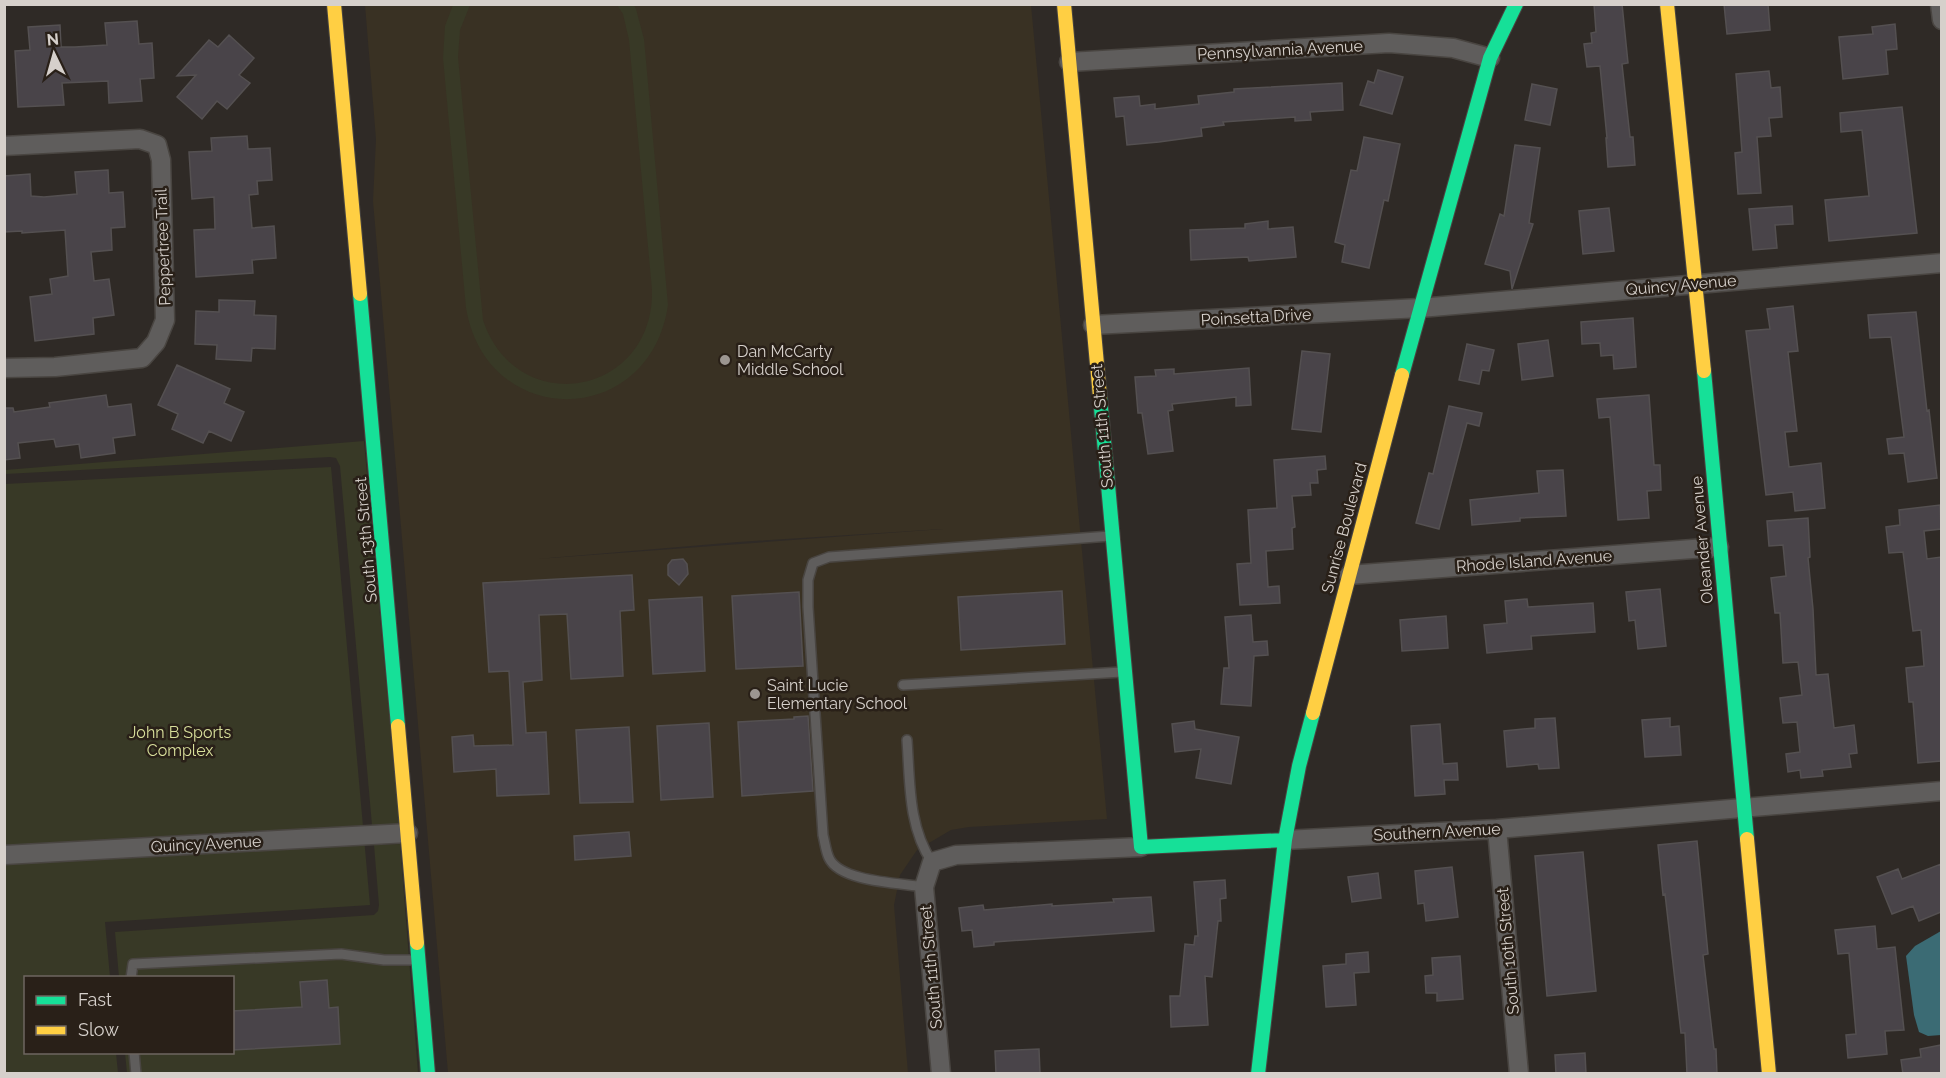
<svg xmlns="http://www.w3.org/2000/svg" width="1946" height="1078" viewBox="0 0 1946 1078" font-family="Raleway,sans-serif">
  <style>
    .education { fill: #393123; fill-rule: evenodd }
    .green { fill: #383926 }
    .water { fill: #3b6b74 }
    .building { fill: #494449; stroke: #545051; stroke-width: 1.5 }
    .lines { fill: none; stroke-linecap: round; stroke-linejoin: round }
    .lane-casing { stroke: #494541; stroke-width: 12 }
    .street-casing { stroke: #494541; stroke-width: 21 }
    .fast-casing { stroke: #494541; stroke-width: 16 }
    .slow-casing { stroke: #494541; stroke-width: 16 }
    .lane { stroke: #5f5d5c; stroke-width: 9 }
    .street { stroke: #5f5d5c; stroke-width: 18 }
    .fast { stroke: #16e098; stroke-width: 14 }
    .slow { stroke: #ffcf43; stroke-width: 14 }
    .poi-dot { fill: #9c9691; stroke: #292018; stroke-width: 2 }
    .labels { text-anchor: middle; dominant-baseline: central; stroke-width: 5; stroke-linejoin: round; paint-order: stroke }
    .street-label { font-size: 16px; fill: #d6d0cb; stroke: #292018 }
    .poi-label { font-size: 16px; fill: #d6d0cb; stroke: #292018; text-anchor: start }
    .park-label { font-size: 16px; fill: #d8df9b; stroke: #292018 }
  </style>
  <rect width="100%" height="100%" fill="#2f2a26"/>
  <path class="education" d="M 365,5 L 1031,5 L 1107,819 L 969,827 L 951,830 L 917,850 L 900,875 L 894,905 L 908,1073 L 448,1073 L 373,201 L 376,139 ZM 943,529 L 537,559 L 738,542 Z"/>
  <path class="green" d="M 453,5 L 470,5 L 460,30 L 458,57 L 483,320 C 516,420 654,397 652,290 L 629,40 L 623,14 L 617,5 L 634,5 L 636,9 L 644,39 L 668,305 C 650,429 487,431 466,308 L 443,58 L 445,26 Z
    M 364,441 L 399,824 L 372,825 L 340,466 L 336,458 L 330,457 L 5,474 L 5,470 Z
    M 331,467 L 370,905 L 105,922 L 110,977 L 26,978 L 26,1052 L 116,1053 L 118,1073 L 5,1074 L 5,484 Z
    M 400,844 L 418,1073 L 127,1073 L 125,1053 L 232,1052 L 232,978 L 119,977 L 115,932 L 374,915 L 378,911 L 379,905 L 374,845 Z"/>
  <path class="water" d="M 1941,931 L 1941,1035 L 1928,1036 L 1919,1032 L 1914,1015 L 1906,956 L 1915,946 Z"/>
  <path class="building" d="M 1594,4 L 1622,4 L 1628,63 L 1622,64 L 1630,137 L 1633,137 L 1635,165 L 1608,167 L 1606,138 L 1607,138 L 1600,66 L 1587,67 L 1584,44 L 1592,43 L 1591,33 L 1596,32 Z
    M 1724,4 L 1768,4 L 1770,30 L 1727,34 Z
    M 137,21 L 139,44 L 152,43 L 154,78 L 140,79 L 142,101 L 109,103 L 108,81 L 62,83 L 64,105 L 18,107 L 15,51 L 30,50 L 28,27 L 60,25 L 61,47 L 75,47 L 107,45 L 105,23 Z
    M 1895,24 L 1897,49 L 1886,50 L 1888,74 L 1843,79 L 1839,37 L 1873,34 L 1872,27 Z
    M 229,35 L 254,58 L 239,75 L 250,83 L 227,109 L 217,101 L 202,119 L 177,97 L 196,75 L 177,76 L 209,40 L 218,47 Z
    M 1378,70 L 1403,77 L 1392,114 L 1360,105 L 1368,81 L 1374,83 Z
    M 1769,71 L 1771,88 L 1780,87 L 1782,117 L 1769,118 L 1771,136 L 1757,137 L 1761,193 L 1738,194 L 1735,153 L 1742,152 L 1736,74 Z
    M 1342,83 L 1343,110 L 1310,112 L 1311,120 L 1295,121 L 1295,117 L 1223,122 L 1224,125 L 1201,128 L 1202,136 L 1159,142 L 1127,145 L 1124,116 L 1116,117 L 1114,98 L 1139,96 L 1140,106 L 1155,104 L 1155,109 L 1199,104 L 1198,96 L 1234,92 L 1234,89 Z
    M 1532,84 L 1557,89 L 1550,125 L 1525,120 Z
    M 1902,107 L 1917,233 L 1829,241 L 1825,200 L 1869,196 L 1862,130 L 1841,132 L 1840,113 Z
    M 247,136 L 248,149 L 270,148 L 272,180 L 257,181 L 258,194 L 249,195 L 252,228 L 274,226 L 276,258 L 252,260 L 253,273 L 196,277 L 194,230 L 215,229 L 214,197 L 192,199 L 189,152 L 212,151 L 211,138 Z
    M 1364,137 L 1400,144 L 1388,201 L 1384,200 L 1369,268 L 1342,262 L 1345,245 L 1335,242 L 1351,170 L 1357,171 Z
    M 1515,145 L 1540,148 L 1529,223 L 1533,224 L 1512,289 L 1510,271 L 1485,264 L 1500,214 L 1504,216 Z
    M 108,170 L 109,193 L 123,192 L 125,227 L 111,228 L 112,250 L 91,252 L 94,281 L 109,279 L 114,315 L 93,318 L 94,334 L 35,341 L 30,297 L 52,294 L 50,279 L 68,276 L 65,230 L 22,233 L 22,231 L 4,232 L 4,176 L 30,174 L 31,196 L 44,197 L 77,194 L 75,172 Z
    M 1792,206 L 1793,224 L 1775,225 L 1777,248 L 1753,250 L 1749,209 Z
    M 1609,208 L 1614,251 L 1583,254 L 1579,211 Z
    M 1268,221 L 1268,229 L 1293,227 L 1296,257 L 1249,261 L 1248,257 L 1191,260 L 1190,230 L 1245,228 L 1245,224 Z
    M 219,300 L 255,301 L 254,315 L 276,316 L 275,349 L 252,348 L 251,361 L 216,359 L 217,345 L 195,344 L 196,311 L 219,312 Z
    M 1793,306 L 1798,351 L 1788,352 L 1797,431 L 1785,432 L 1789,467 L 1821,463 L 1825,508 L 1795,511 L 1793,492 L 1766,495 L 1746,331 L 1770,329 L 1767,309 Z
    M 1916,312 L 1927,411 L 1929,410 L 1937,478 L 1908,482 L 1904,453 L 1889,454 L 1887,439 L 1904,437 L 1891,337 L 1870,338 L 1868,315 Z
    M 1633,318 L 1636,367 L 1614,369 L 1613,355 L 1601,356 L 1600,343 L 1582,344 L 1581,322 Z
    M 1548,340 L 1553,376 L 1522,380 L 1518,344 Z
    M 1467,344 L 1494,350 L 1489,371 L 1482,370 L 1479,384 L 1459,380 Z
    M 1302,351 L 1330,354 L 1321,432 L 1292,429 Z
    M 177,365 L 230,389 L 224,403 L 244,412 L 231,441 L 209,431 L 203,443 L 172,429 L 178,414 L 158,405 Z
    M 1249,368 L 1251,405 L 1236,406 L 1236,397 L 1172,404 L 1173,410 L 1168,411 L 1173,451 L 1148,454 L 1142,413 L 1138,413 L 1135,377 L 1156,376 L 1155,370 L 1174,369 L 1174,374 Z
    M 106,395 L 108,407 L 131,404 L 135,435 L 113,438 L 115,453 L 81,458 L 79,444 L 56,447 L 54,439 L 18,443 L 20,458 L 4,460 L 4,408 L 13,408 L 14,412 L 50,407 L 49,403 Z
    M 1649,395 L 1654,465 L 1660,465 L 1661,490 L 1647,491 L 1649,518 L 1618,520 L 1610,417 L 1599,418 L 1597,399 Z
    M 1449,406 L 1482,413 L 1479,426 L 1467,423 L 1439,529 L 1416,523 L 1429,473 L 1433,474 Z
    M 1325,456 L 1326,469 L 1317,470 L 1318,483 L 1310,483 L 1311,495 L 1292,496 L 1295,527 L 1292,528 L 1293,549 L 1266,551 L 1268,587 L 1279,586 L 1280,603 L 1240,605 L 1237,564 L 1251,563 L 1248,510 L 1277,508 L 1274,460 Z
    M 1563,470 L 1566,516 L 1520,518 L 1520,521 L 1472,525 L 1470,500 L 1539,493 L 1537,471 Z
    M 1940,505 L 1941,529 L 1924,531 L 1927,559 L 1941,557 L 1941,761 L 1918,763 L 1913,702 L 1909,702 L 1906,668 L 1924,666 L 1921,630 L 1913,631 L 1903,552 L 1889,553 L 1886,527 L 1900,525 L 1899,510 Z
    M 1808,518 L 1810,557 L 1808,558 L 1813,609 L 1816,675 L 1828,674 L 1834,728 L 1854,725 L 1857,753 L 1849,754 L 1851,767 L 1822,770 L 1823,776 L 1801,778 L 1800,770 L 1788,772 L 1786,754 L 1800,752 L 1797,722 L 1783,723 L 1780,698 L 1802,695 L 1798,662 L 1783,663 L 1780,613 L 1775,613 L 1771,578 L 1786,576 L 1783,545 L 1769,546 L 1767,521 Z
    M 683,559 L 687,564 L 688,574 L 679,585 L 668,575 L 668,565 L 672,560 Z
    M 632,575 L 634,610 L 620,611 L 623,676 L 571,679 L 567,614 L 539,615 L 542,680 L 523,682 L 526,733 L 546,732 L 549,794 L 497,796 L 496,769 L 454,772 L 452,737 L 473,735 L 474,746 L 513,745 L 509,671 L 489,672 L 483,583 Z
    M 1660,589 L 1666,646 L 1638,649 L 1635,620 L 1629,621 L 1626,592 Z
    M 1062,591 L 1065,644 L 961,650 L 958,597 Z
    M 799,592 L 803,666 L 736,669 L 732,596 Z
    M 702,597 L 705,671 L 653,674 L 649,600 Z
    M 1527,599 L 1528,607 L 1593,603 L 1595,632 L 1531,636 L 1532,649 L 1487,653 L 1484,625 L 1507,623 L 1505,601 Z
    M 1251,615 L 1253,642 L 1267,641 L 1268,655 L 1254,656 L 1251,706 L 1221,704 L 1224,668 L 1229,668 L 1225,617 Z
    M 1446,616 L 1448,648 L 1402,651 L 1400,620 Z
    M 808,716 L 813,791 L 742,796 L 738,722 L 794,719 L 794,717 Z
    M 1555,718 L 1559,768 L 1539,769 L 1538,764 L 1507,767 L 1504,731 L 1535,728 L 1535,719 Z
    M 1670,718 L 1670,727 L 1679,726 L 1681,755 L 1645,757 L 1642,720 Z
    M 1194,721 L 1195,729 L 1239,737 L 1231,784 L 1196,778 L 1201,749 L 1175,752 L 1172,724 Z
    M 709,723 L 713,797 L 661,800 L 657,726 Z
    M 1440,724 L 1443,764 L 1457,763 L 1458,780 L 1444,780 L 1445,794 L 1415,796 L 1411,726 Z
    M 629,727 L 633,802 L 580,803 L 576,730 Z
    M 629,832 L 631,856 L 575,860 L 574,836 Z
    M 1697,841 L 1708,954 L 1703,955 L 1714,1049 L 1716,1049 L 1717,1074 L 1687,1074 L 1685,1033 L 1681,1033 L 1665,894 L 1663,895 L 1658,845 Z
    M 1583,852 L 1596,991 L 1547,996 L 1535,856 Z
    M 1941,864 L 1941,912 L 1919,921 L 1913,906 L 1892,914 L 1877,877 L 1898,869 L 1902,879 Z
    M 1452,867 L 1458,917 L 1426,921 L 1424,903 L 1418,904 L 1415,871 Z
    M 1378,873 L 1381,898 L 1352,902 L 1348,877 Z
    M 1225,880 L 1226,898 L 1220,899 L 1221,921 L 1218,921 L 1212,977 L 1205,976 L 1208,1025 L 1171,1027 L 1170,996 L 1180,996 L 1185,944 L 1194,945 L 1195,936 L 1198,936 L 1194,882 Z
    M 1151,897 L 1154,931 L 994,942 L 994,945 L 974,947 L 972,930 L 962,931 L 959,908 L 983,905 L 984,910 L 1052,904 L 1052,906 L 1114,902 L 1113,899 Z
    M 1875,926 L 1877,949 L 1895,947 L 1904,1030 L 1885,1031 L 1887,1054 L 1848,1058 L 1846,1035 L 1856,1034 L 1849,953 L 1838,954 L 1835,930 Z
    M 1368,952 L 1369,972 L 1354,973 L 1356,1005 L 1326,1007 L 1323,966 L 1346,964 L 1346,954 Z
    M 1460,956 L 1463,999 L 1437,1001 L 1437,993 L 1426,993 L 1425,976 L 1433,975 L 1432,958 Z
    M 327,980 L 329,1008 L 338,1007 L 340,1044 L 232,1050 L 232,1011 L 302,1007 L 300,982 Z
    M 1941,1045 L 1941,1074 L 1903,1074 L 1901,1060 L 1921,1057 L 1920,1049 Z
    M 1039,1049 L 1040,1074 L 996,1074 L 995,1051 Z
    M 1585,1053 L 1586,1074 L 1556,1074 L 1555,1055 Z"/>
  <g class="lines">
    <defs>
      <path id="lane" d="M 903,685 L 1122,672
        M 907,740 C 910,781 908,827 932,862
        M 924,887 C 900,883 840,882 829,858 C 826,852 825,843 823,835 L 808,607 L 808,580 L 813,563 L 829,557 L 1110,536
        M 131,978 L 133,964 L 341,954 L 384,960 L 416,960
        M 134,1052 L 136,1074"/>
      <path id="street" d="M 1940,4 L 1942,20
        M 1069,62 L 1389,43 L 1453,48 L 1490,58
        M 4,146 L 140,139 L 157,145 L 161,160 L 165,320 L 156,342 L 142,358 L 55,367 L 4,368
        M 1093,325 L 1420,308 L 1942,263
        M 1349,575 L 1719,547
        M 1497,829 L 1519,1074
        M 1285,840 L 1497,829 L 1942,791
        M 4,855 L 408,833
        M 941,1074 L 924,887 L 932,862 L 956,855 L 1141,847"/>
      <path id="fast" d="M 360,294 L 398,726
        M 1704,371 L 1747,839
        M 1402,375 L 1490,58 L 1516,4
        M 1100,397 L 1141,847 L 1285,840
        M 417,943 L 428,1074
        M 1258,1074 L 1285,840 L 1299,766 L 1313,713"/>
      <path id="slow" d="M 334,4 L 360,294
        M 1064,4 L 1100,397
        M 1667,4 L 1704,371
        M 1313,713 L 1402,375
        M 398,726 L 417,943
        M 1747,839 L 1769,1074"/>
    </defs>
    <use href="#lane" class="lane-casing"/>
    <use href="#street" class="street-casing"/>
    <use href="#fast" class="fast-casing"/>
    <use href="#slow" class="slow-casing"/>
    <use href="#lane" class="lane"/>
    <use href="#street" class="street"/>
    <use href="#fast" class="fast"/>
    <use href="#slow" class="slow"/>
  </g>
  <g class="poi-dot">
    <circle cx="725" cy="360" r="6"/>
    <circle cx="755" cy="694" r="6"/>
  </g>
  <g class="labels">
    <g class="street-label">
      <text transform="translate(1280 50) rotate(-3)">Pennsylvannia Avenue</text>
      <text transform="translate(163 247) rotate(-92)">Peppertree Trail</text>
      <text transform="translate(1681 285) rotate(-5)">Quincy Avenue</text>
      <text transform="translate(1256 317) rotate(-3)">Poinsetta Drive</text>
      <text transform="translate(1102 426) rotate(-95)">South 11th Street</text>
      <text transform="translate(1344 528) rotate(-75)">Sunrise Boulevard</text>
      <text transform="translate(366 540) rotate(-95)">South 13th Street</text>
      <text transform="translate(1702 540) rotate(-95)">Oleander Avenue</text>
      <text transform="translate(1534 561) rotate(-4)">Rhode Island Avenue</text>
      <text transform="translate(1437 832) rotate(-3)">Southern Avenue</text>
      <text transform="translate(206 844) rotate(-3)">Quincy Avenue</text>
      <text transform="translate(1508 951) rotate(-95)">South 10th Street</text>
      <text transform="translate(931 967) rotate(-95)">South 11th Street</text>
    </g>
    <g class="poi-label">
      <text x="737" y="351">Dan McCarty<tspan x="737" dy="18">Middle School</tspan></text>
      <text x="767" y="685">Saint Lucie<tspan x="767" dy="18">Elementary School</tspan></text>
    </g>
    <g class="park-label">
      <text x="180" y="732">John B Sports<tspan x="180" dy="18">Complex</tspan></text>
    </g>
  </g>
  <rect width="1946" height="1078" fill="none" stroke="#d6d0cb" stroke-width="12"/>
  <rect x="24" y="976" width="210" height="78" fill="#292018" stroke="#6e6660" stroke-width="1.5"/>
  <rect x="36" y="996" width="30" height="9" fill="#16e098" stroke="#6e6660" stroke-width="1.5"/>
  <text x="78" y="1006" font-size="18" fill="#d6d0cb">Fast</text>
  <rect x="36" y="1026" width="30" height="9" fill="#ffcf43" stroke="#6e6660" stroke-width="1.5"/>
  <text x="78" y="1036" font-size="18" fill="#d6d0cb">Slow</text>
  <g transform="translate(54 54) rotate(355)" stroke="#292018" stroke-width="4.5" paint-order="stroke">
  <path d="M0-4.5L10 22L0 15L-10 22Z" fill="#d6d0cb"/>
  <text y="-9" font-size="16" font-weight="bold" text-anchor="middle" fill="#d6d0cb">N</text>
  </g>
</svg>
